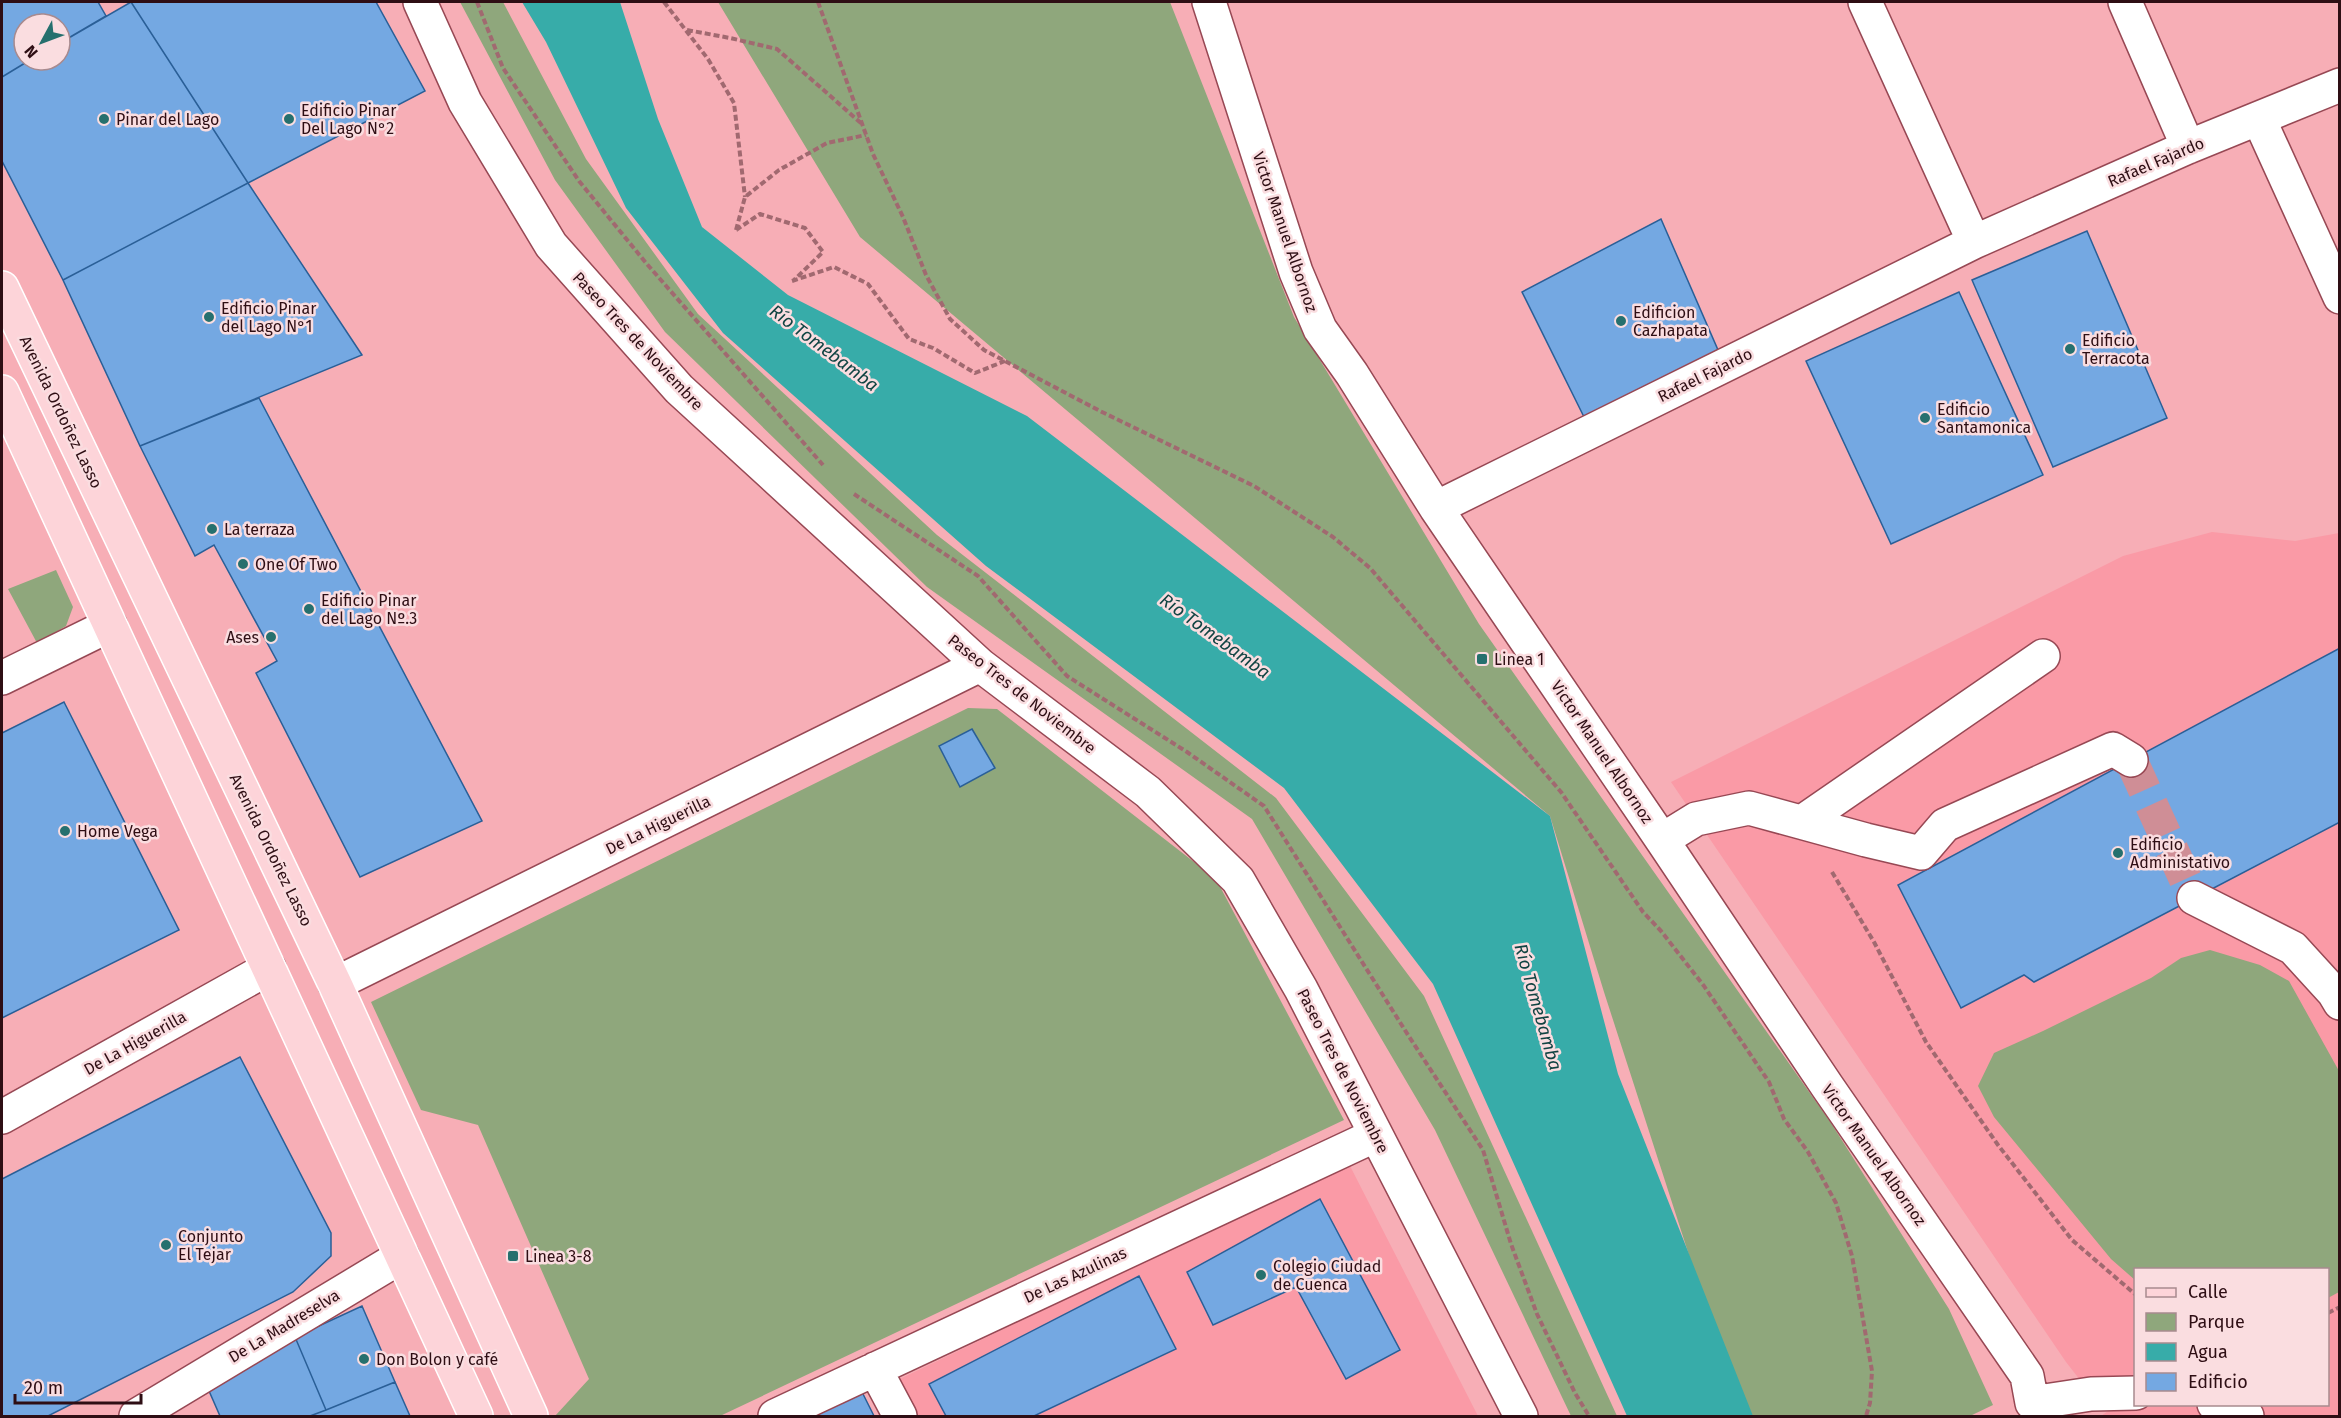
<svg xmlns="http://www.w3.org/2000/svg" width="2341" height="1418" viewBox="0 0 2341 1418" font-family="'Fira Sans',sans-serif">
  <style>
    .built { fill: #fa9aa6; fill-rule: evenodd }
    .green { fill: #8fa77c }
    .water { fill: #37aca9 }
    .building { fill: #74a8e2; stroke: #2a5f97; stroke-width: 1.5 }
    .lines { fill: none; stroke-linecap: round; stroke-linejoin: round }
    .minor-tunnel { stroke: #cf8e96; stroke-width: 33; stroke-dasharray: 33 16; stroke-linecap: butt }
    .minor-casing { stroke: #974854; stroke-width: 36 }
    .major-casing { stroke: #fff; stroke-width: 36 }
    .path { stroke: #a16970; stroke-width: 4; stroke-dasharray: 6 3; stroke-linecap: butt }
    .minor { stroke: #fff; stroke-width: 33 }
    .major { stroke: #fdd4d9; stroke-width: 33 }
    .poi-dot { fill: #26706e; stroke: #fadde0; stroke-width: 2 }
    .labels { text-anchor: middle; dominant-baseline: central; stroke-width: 5; stroke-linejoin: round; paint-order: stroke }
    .poi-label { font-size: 16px; fill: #2e0e14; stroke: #fadde0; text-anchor: start }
    .street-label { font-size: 16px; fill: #2e0e14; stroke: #fadde0 }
    .water-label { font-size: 18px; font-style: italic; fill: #114443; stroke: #fadde0 }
  </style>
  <rect width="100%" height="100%" fill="#f7aeb6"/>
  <path class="built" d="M 2212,532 L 2295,541 L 2339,533 L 2339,1416 L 2101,1416 L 2108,1411 L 2091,1394 L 2066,1362 L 1671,782 L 2123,556 ZM 2136,1270 L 2328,1270 L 2328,1404 L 2136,1404 Z
    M 1349,1164 L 1478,1416 L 900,1416 L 885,1386 Z"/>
  <path class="green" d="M 460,2 L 503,2 L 586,159 L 698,314 L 937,535 L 1276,798 L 1424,996 L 1617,1416 L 1571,1416 L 1435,1130 L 1252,819 L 927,587 L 665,332 L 555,180 Z
    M 718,2 L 1170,2 L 1294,317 L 1479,624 L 1831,1123 L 1949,1309 L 1993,1405 L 1970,1416 L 1741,1416 L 1604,992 L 1550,816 L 860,237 Z
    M 56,570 L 73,607 L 66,626 L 37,643 L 8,589 Z
    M 968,708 L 997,709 L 1216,879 L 1344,1120 L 720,1416 L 555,1416 L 589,1379 L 478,1125 L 421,1110 L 371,1002 Z
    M 2210,950 L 2260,965 L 2289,981 L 2339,1071 L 2339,1292 L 2328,1298 L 2328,1270 L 2136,1270 L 2135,1280 L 2111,1259 L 1994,1117 L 1978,1086 L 1994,1053 L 2043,1031 L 2151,978 L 2181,958 Z"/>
  <path class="water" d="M 522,2 L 620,2 L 658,119 L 702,227 L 788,295 L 1027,416 L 1550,816 L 1618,1074 L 1753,1416 L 1627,1416 L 1433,984 L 1284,788 L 986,566 L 723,333 L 626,208 L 546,42 Z"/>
  <path class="building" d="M 2,2 L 98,2 L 106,16 L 60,43 L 60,24 L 24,24 L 24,60 L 30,60 L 2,77 Z
    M 131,2 L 376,2 L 425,91 L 248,183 Z
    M 131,2 L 248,183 L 63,280 L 2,161 L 2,77 L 30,60 L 60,60 L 60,43 Z
    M 248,183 L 362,355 L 140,446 L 63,280 Z
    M 1661,219 L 1718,350 L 1588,425 L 1522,292 Z
    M 2087,231 L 2167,418 L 2053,467 L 1972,280 Z
    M 1959,292 L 2043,475 L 1891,544 L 1806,361 Z
    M 259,398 L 482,821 L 360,877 L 256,673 L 277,661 L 214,545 L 195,556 L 140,446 Z
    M 2340,648 L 2340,822 L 2034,982 L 2024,975 L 1961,1008 L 1898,885 Z
    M 64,702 L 179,930 L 2,1018 L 2,733 Z
    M 972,729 L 995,768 L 960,787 L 939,746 Z
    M 240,1057 L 331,1233 L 331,1256 L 293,1292 L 48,1416 L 2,1416 L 2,1179 Z
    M 1320,1199 L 1400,1350 L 1346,1379 L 1296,1287 L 1213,1325 L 1187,1272 Z
    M 1139,1276 L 1176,1349 L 1034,1416 L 946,1416 L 929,1384 Z
    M 362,1306 L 395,1382 L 326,1410 L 295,1337 Z
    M 295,1337 L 326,1410 L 310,1416 L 220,1416 L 206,1384 Z
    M 395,1382 L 410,1416 L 310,1416 L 326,1410 Z
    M 861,1390 L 874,1416 L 805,1416 Z"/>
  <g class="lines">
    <path class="minor-tunnel" d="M 2131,760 L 2194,898"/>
    <defs>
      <path id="minor" d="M 420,2 L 465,102 L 551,245 L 679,389 L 980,665 L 1148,792 L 1238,880 L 1301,989 L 1521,1416
        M 1209,2 L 1296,272 L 1320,329 L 1352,374 L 1436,508 L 1662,840 L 1827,1086 L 2027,1376 L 2032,1403
        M 1865,2 L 1974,242
        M 2125,2 L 2188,147
        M 2259,119 L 2340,297
        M 1436,508 L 1974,242 L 2188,147 L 2340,85
        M 2,678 L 110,625
        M 1802,822 L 2043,656
        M 1662,840 L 1696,819 L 1749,808 L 1866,840 L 1921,853 L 1945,825 L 2113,749 L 2131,760
        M 2194,898 L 2293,948 L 2334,993 L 2340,1003
        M 335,984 L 980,665
        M 2,1117 L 269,968
        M 875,1369 L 900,1416
        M 2032,1403 L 2091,1394 L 2136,1393
        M 2214,1404 L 2247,1416
        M 136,1416 L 402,1256
        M 775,1416 L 1376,1135"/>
      <path id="major" d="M 2,288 L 335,984 L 531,1416
        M 2,392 L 476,1416"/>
    </defs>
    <use href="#minor" class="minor-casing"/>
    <use href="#major" class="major-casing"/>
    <path class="path" d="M 477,2 L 503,68 L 579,181 L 646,263 L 823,465
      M 664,2 L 708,59 L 734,103 L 745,197
      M 818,2 L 873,154 L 903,217 L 926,275 L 950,319 L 984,350 L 1100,411 L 1254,486 L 1333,537 L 1370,568 L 1561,792 L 1643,912 L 1661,931 L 1704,986 L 1769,1082 L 1784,1119 L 1808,1152 L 1836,1203 L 1852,1256 L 1872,1371 L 1870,1403 L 1866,1416
      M 687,30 L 730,38 L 777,49 L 862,124
      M 736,230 L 745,197 L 779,170 L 827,143 L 866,135
      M 736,230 L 760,214 L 805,228 L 823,252 L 793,281
      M 792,281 L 834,267 L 868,284 L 909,339 L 933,348 L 975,373 L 1005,361
      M 854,494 L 978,576 L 1067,676 L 1187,752 L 1264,806 L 1408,1035 L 1483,1150 L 1511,1244 L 1537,1314 L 1575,1393 L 1589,1416
      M 1832,872 L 1874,942 L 1926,1042 L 1998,1145 L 2072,1240 L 2136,1295
      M 2328,1313 L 2340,1307"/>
    <use href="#minor" class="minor"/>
    <use href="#major" class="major"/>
  </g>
  <g class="poi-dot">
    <circle cx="104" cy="119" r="6"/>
    <circle cx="289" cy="119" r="6"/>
    <circle cx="209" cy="317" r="6"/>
    <circle cx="1621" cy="321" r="6"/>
    <circle cx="2070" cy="349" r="6"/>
    <circle cx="1925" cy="418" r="6"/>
    <circle cx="212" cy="529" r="6"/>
    <circle cx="243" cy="564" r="6"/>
    <circle cx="309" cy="609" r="6"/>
    <circle cx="271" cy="637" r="6"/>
    <rect x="1476" y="653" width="12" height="12" rx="3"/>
    <circle cx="65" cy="831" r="6"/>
    <circle cx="2118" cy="853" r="6"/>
    <circle cx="166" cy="1245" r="6"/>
    <rect x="507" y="1250" width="12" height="12" rx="3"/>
    <circle cx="1261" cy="1275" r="6"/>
    <circle cx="364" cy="1359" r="6"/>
  </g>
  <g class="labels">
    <g class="poi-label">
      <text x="301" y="110">Edificio Pinar<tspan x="301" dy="18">Del Lago N°2</tspan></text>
      <text x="116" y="119">Pinar del Lago</text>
      <text x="221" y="308">Edificio Pinar<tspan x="221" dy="18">del Lago N°1</tspan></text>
      <text x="1633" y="312">Edificion<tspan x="1633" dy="18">Cazhapata</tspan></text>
      <text x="2082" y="340">Edificio<tspan x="2082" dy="18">Terracota</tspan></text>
      <text x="1937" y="409">Edificio<tspan x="1937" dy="18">Santamonica</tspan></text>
      <text x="224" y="529">La terraza</text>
      <text x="255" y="564">One Of Two</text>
      <text x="321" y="600">Edificio Pinar<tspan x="321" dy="18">del Lago Nº.3</tspan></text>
      <text x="259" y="637" text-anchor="end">Ases</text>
      <text x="1494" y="659">Linea 1</text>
      <text x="77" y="831">Home Vega</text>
      <text x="2130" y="844">Edificio<tspan x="2130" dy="18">Administativo</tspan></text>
      <text x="178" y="1236">Conjunto<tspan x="178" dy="18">El Tejar</tspan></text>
      <text x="525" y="1256">Linea 3-8</text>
      <text x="1273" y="1266">Colegio Ciudad<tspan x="1273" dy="18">de Cuenca</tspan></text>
      <text x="376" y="1359">Don Bolon y café</text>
    </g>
    <g class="street-label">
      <text transform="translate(2156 162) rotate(-23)">Rafael Fajardo</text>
      <text transform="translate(1285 232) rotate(71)">Victor Manuel Albornoz</text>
      <text transform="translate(638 341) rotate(47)">Paseo Tres de Noviembre</text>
      <text transform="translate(1705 375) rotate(-26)">Rafael Fajardo</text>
      <text transform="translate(61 412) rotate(64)">Avenida Ordoñez Lasso</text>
      <text transform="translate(1022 694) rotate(38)">Paseo Tres de Noviembre</text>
      <text transform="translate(1602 752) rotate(56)">Victor Manuel Albornoz</text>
      <text transform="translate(658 825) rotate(-26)">De La Higuerilla</text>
      <text transform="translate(271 850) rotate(64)">Avenida Ordoñez Lasso</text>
      <text transform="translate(135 1043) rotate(-29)">De La Higuerilla</text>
      <text transform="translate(1343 1071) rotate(63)">Paseo Tres de Noviembre</text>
      <text transform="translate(1874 1155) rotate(55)">Victor Manuel Albornoz</text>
      <text transform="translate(1075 1275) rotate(-25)">De Las Azulinas</text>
      <text transform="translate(284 1326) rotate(-31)">De La Madreselva</text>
    </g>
    <g class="water-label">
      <text transform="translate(824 348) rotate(37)">Río Tomebamba</text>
      <text transform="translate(1215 636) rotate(36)">Río Tomebamba</text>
      <text transform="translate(1538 1007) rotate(74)">Río Tomebamba</text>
    </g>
  </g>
  <rect width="2341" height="1418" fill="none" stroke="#2e0e14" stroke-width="6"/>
  <rect x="2134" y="1268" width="195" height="138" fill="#fadde0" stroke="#a88a8e" stroke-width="1.5"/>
  <rect x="2146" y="1288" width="30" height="9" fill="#fdd4d9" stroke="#a88a8e" stroke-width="1.5"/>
  <text x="2188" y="1298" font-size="18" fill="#2e0e14">Calle</text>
  <rect x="2146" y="1313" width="30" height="18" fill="#8fa77c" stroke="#a88a8e" stroke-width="1.5"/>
  <text x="2188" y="1328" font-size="18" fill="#2e0e14">Parque</text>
  <rect x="2146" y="1343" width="30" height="18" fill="#37aca9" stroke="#a88a8e" stroke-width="1.5"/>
  <text x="2188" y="1358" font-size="18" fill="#2e0e14">Agua</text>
  <rect x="2146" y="1373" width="30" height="18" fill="#74a8e2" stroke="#a88a8e" stroke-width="1.5"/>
  <text x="2188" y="1388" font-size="18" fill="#2e0e14">Edificio</text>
  <g transform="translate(42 42) rotate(229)"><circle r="28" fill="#fadde0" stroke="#a88a8e" stroke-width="1.5"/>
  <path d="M0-4.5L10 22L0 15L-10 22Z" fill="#26706e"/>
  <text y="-9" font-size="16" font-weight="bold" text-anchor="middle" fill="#2e0e14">N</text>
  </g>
  <path d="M15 1394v9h126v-9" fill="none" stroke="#2e0e14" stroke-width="3"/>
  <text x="24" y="1394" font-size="18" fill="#2e0e14" stroke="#fadde0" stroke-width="4.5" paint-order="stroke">20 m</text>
</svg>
